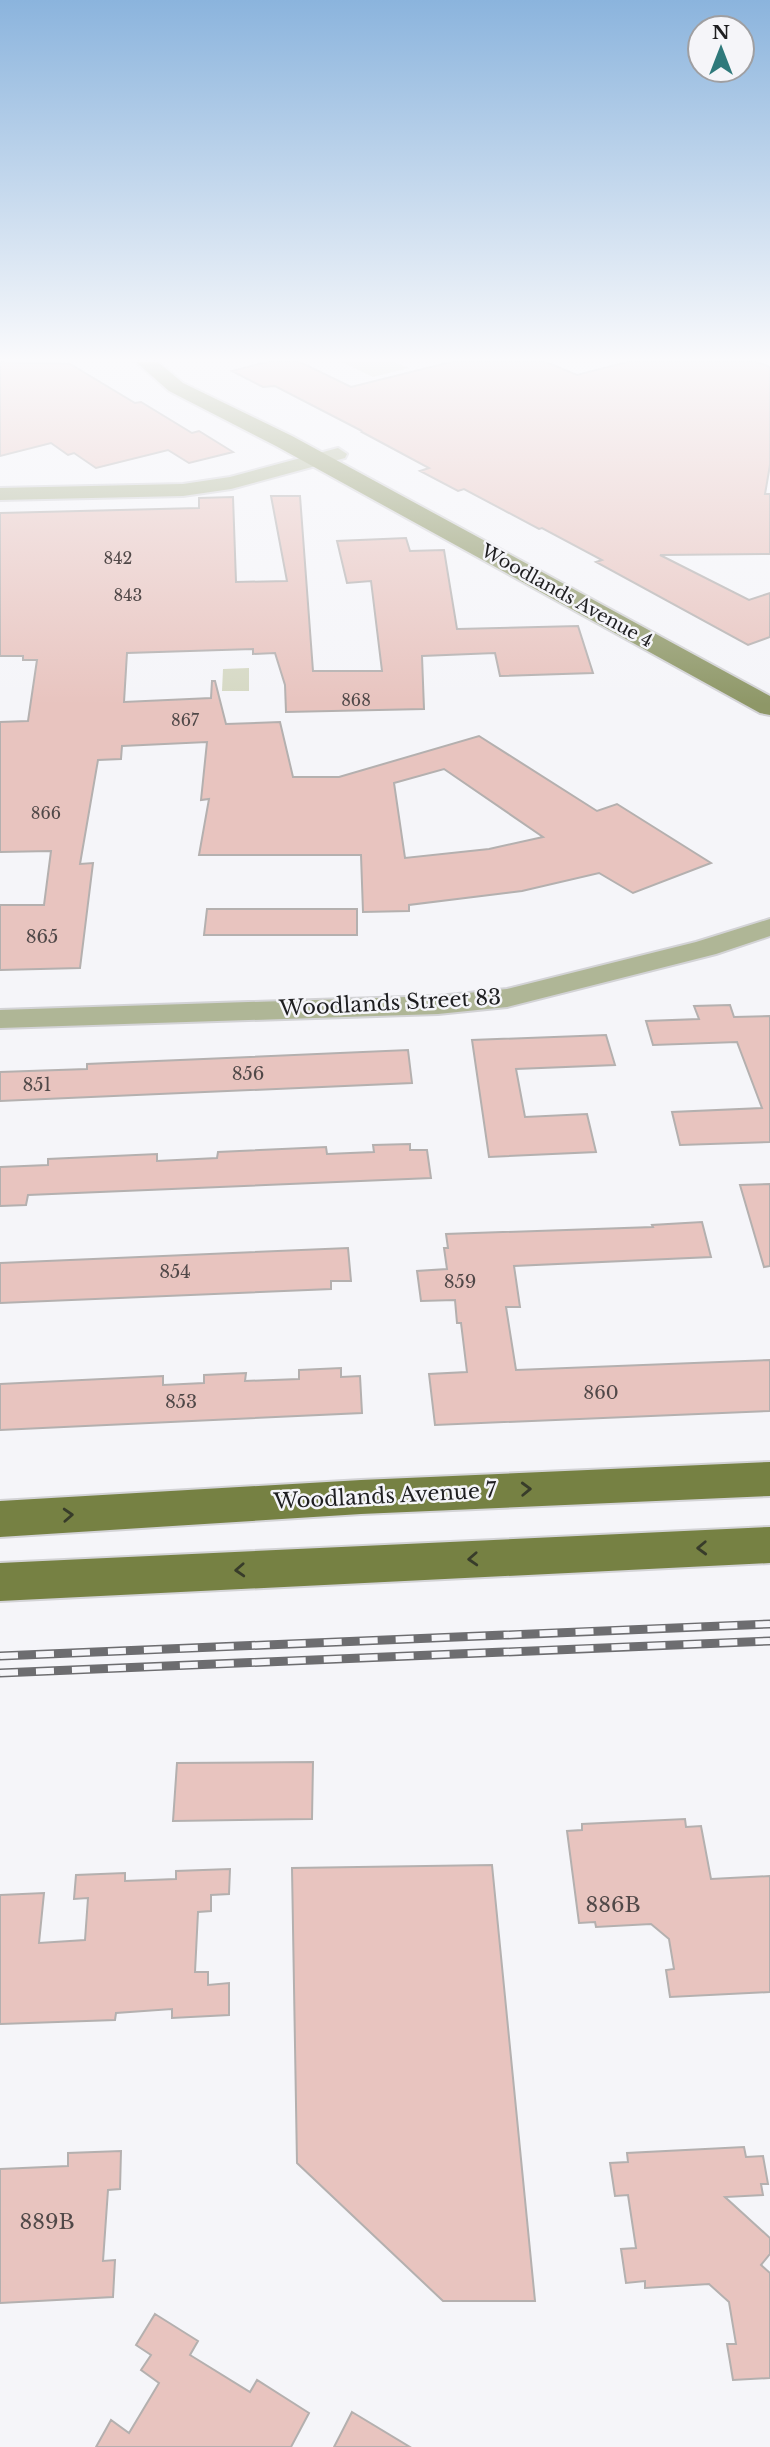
<svg xmlns="http://www.w3.org/2000/svg" width="770" height="2447" viewBox="0 0 770 2447" font-family="'Libre Baskerville',serif">
  <style>
    .green { fill: #d5d8c3 }
    .building { fill: #e8c4bf; stroke: #b4b0af; stroke-width: 2; fill-rule: evenodd }
    .lines { fill: none; stroke-linecap: round; stroke-linejoin: round }
    .minor-casing { stroke: #d3d3d6; stroke-width: 4 }
    .secondary-casing { stroke: #d3d3d6; stroke-width: 4 }
    .primary-casing { stroke: #d3d3d6; stroke-width: 4 }
    .minor { fill: #afb696; fill-rule: evenodd }
    .secondary { fill: #8e9767; fill-rule: evenodd }
    .primary { fill: #768143; fill-rule: evenodd }
    .rail-casing { stroke: #6d6d70; stroke-width: 9 }
    .rail { stroke: #f5f5f9; stroke-width: 6; stroke-dasharray: 18; stroke-linecap: butt }
    .oneway { stroke: #383c2a }
    .labels { text-anchor: middle; dominant-baseline: central; stroke-width: 5; stroke-linejoin: round; paint-order: stroke }
    .far-number-label { font-size: 16px; fill: #504848 }
    .far-street-label { font-size: 18px; fill: #1e1e20; stroke: #f5f5f9 }
    .number-label { font-size: 18px; fill: #504848 }
    .street-label { font-size: 21px; fill: #1e1e20; stroke: #f5f5f9 }
    .near-number-label { font-size: 21px; fill: #504848 }
  </style>
  <rect width="100%" height="100%" fill="#f5f5f9"/>
  <path class="green" d="M 342,362 L 395,362 L 409,368 L 373,377 Z
    M 249,668 L 249,691 L 222,691 L 223,669 Z"/>
  <path class="building" d="M 0,362 L 70,364 L 135,403 L 141,402 L 192,433 L 199,431 L 233,452 L 189,463 L 168,450 L 96,468 L 74,453 L 68,455 L 51,443 L 0,456 Z
    M 267,362 L 300,362 L 351,387 L 451,362 L 546,362 L 577,375 L 627,362 L 757,362 L 770,367 L 770,465 L 765,494 L 770,494 L 770,554 L 660,555 L 749,600 L 770,593 L 770,637 L 748,645 L 596,562 L 602,560 L 542,528 L 539,529 L 464,489 L 458,491 L 420,471 L 429,468 L 360,431 L 362,431 L 275,386 L 263,387 L 232,371 Z
    M 271,496 L 300,496 L 313,671 L 382,671 L 371,581 L 347,583 L 337,541 L 406,538 L 410,551 L 444,550 L 457,629 L 578,626 L 593,673 L 500,676 L 495,653 L 422,656 L 424,709 L 286,712 L 285,685 L 275,653 L 253,654 L 253,649 L 127,653 L 124,702 L 211,698 L 212,681 L 215,681 L 226,724 L 280,722 L 293,777 L 339,777 L 479,736 L 597,811 L 617,804 L 711,863 L 633,893 L 599,873 L 522,891 L 409,905 L 409,911 L 363,912 L 361,855 L 199,855 L 209,799 L 201,800 L 207,742 L 122,746 L 121,759 L 98,760 L 80,864 L 93,863 L 80,968 L 0,970 L 0,905 L 44,905 L 51,851 L 0,852 L 0,722 L 28,721 L 37,660 L 23,660 L 23,656 L 0,656 L 0,513 L 199,508 L 199,498 L 233,497 L 236,582 L 287,581 ZM 444,769 L 543,837 L 489,849 L 405,858 L 394,783 Z
    M 207,909 L 357,909 L 357,935 L 204,935 Z
    M 730,1005 L 734,1017 L 770,1016 L 770,1142 L 680,1145 L 672,1112 L 762,1108 L 737,1042 L 653,1045 L 646,1021 L 699,1019 L 694,1006 Z
    M 606,1035 L 615,1065 L 516,1069 L 525,1117 L 587,1114 L 596,1152 L 489,1157 L 472,1040 Z
    M 408,1050 L 412,1083 L 0,1101 L 0,1072 L 87,1069 L 87,1064 Z
    M 410,1144 L 410,1150 L 427,1150 L 431,1178 L 28,1195 L 26,1205 L 0,1206 L 0,1167 L 48,1165 L 48,1159 L 157,1154 L 157,1161 L 217,1158 L 218,1152 L 326,1147 L 327,1154 L 374,1152 L 373,1145 Z
    M 770,1184 L 770,1266 L 764,1267 L 740,1185 Z
    M 702,1222 L 711,1257 L 514,1266 L 520,1307 L 506,1307 L 516,1370 L 770,1360 L 770,1411 L 435,1425 L 429,1374 L 467,1372 L 461,1323 L 457,1323 L 455,1300 L 421,1301 L 417,1271 L 447,1269 L 444,1248 L 448,1248 L 446,1234 L 653,1227 L 652,1225 Z
    M 348,1248 L 351,1281 L 331,1281 L 331,1289 L 0,1303 L 0,1263 Z
    M 341,1368 L 341,1377 L 360,1376 L 362,1413 L 0,1430 L 0,1384 L 163,1376 L 163,1385 L 204,1383 L 204,1375 L 246,1373 L 245,1381 L 299,1379 L 299,1370 Z
    M 313,1762 L 312,1819 L 173,1821 L 177,1763 Z
    M 685,1819 L 686,1827 L 701,1826 L 711,1879 L 770,1876 L 770,1992 L 670,1997 L 666,1970 L 674,1969 L 669,1939 L 651,1924 L 596,1927 L 595,1922 L 579,1923 L 567,1831 L 582,1830 L 582,1824 Z
    M 492,1865 L 535,2301 L 443,2301 L 297,2163 L 292,1868 Z
    M 230,1869 L 229,1894 L 211,1895 L 211,1911 L 198,1912 L 195,1972 L 208,1972 L 208,1985 L 229,1983 L 229,2015 L 172,2018 L 172,2009 L 116,2013 L 115,2020 L 0,2024 L 0,1895 L 44,1893 L 39,1943 L 85,1940 L 88,1898 L 74,1899 L 76,1875 L 125,1873 L 125,1881 L 176,1879 L 176,1871 Z
    M 744,2147 L 746,2157 L 763,2156 L 768,2184 L 761,2184 L 763,2195 L 725,2197 L 770,2238 L 770,2254 L 761,2265 L 770,2273 L 770,2378 L 733,2380 L 727,2344 L 736,2344 L 729,2302 L 709,2284 L 645,2288 L 645,2281 L 626,2283 L 621,2249 L 636,2248 L 628,2195 L 615,2196 L 610,2163 L 628,2162 L 627,2153 Z
    M 121,2151 L 120,2189 L 108,2190 L 103,2261 L 115,2260 L 113,2297 L 0,2303 L 0,2169 L 68,2166 L 68,2153 Z
    M 155,2314 L 198,2341 L 190,2355 L 250,2392 L 257,2380 L 309,2413 L 291,2447 L 96,2447 L 111,2420 L 129,2433 L 159,2383 L 141,2370 L 151,2355 L 136,2345 Z
    M 352,2412 L 410,2447 L 334,2447 Z"/>
  <g class="lines">
    <defs>
      <path id="minor" d="M 338,448 L 347,454 L 345,458 L 231,489 L 183,496 L 0,500 L 0,488 L 183,484 L 230,477 Z
        M 770,919 L 770,936 L 716,954 L 507,1007 L 438,1014 L 0,1028 L 0,1010 L 438,996 L 507,989 L 696,942 Z"/>
      <path id="secondary" d="M 136,362 L 158,362 L 183,383 L 292,436 L 770,696 L 770,715 L 760,713 L 276,446 L 169,391 Z"/>
      <path id="primary" d="M 770,1462 L 770,1496 L 361,1514 L 0,1537 L 0,1501 L 361,1480 Z
        M 770,1527 L 770,1563 L 0,1601 L 0,1563 Z"/>
    </defs>
    <use href="#minor" class="minor-casing"/>
    <use href="#secondary" class="secondary-casing"/>
    <use href="#primary" class="primary-casing"/>
    <use href="#minor" class="minor"/>
    <use href="#secondary" class="secondary"/>
    <use href="#primary" class="primary"/>
    <defs>
      <path id="rail" d="M 0,1656 L 770,1624
        M 0,1673 L 770,1641"/>
    </defs>
    <use href="#rail" class="rail-casing"/>
    <use href="#rail" class="rail"/>
  </g>
  <defs><path id="oneway-chevron" d="M-2-3.5L2.5 0L-2 3.5" fill="none" stroke-width="1.6" stroke-linecap="round" stroke-linejoin="round" transform="scale(1.75)"/></defs>
  <g class="oneway">
    <use href="#oneway-chevron" transform="translate(526 1489) rotate(-2)"/>
    <use href="#oneway-chevron" transform="translate(68 1515) rotate(-3)"/>
    <use href="#oneway-chevron" transform="translate(702 1548) rotate(178)"/>
    <use href="#oneway-chevron" transform="translate(473 1559) rotate(177)"/>
    <use href="#oneway-chevron" transform="translate(240 1570) rotate(177)"/>
  </g>
  <linearGradient id="sky" x2="0" y2="1"><stop stop-color="#8bb4dd"/><stop offset="0.51" stop-color="#fafafc"/><stop offset="1" stop-color="#fafafc" stop-opacity="0"/></linearGradient>
  <rect width="770" height="705" fill="url(#sky)"/>
  <g class="labels">
    <g class="far-number-label">
      <text x="118" y="558">842</text>
      <text x="128" y="595">843</text>
      <text x="356" y="700">868</text>
      <text x="185" y="720">867</text>
      <text x="46" y="813">866</text>
    </g>
    <g class="far-street-label">
      <text transform="translate(567 596) rotate(29)">Woodlands Avenue 4</text>
    </g>
    <g class="number-label">
      <text x="42" y="937">865</text>
      <text x="248" y="1074">856</text>
      <text x="37" y="1085">851</text>
      <text x="175" y="1272">854</text>
      <text x="460" y="1282">859</text>
      <text x="601" y="1393">860</text>
      <text x="181" y="1402">853</text>
    </g>
    <g class="street-label">
      <text transform="translate(390 1003) rotate(-3)">Woodlands Street 83</text>
      <text transform="translate(385 1496) rotate(-3)">Woodlands Avenue 7</text>
    </g>
    <g class="near-number-label">
      <text x="613" y="1905">886B</text>
      <text x="47" y="2222">889B</text>
    </g>
  </g>
  <g transform="translate(721 49)"><circle r="33" fill="#f5f5f9" stroke="#9f9fa2" stroke-width="2"/>
  <path d="M0-5L12 26L0 18L-12 26Z" fill="#2f797b"/>
  <text y="-10" font-size="19" font-weight="bold" text-anchor="middle" fill="#1e1e20">N</text>
  </g>
</svg>
